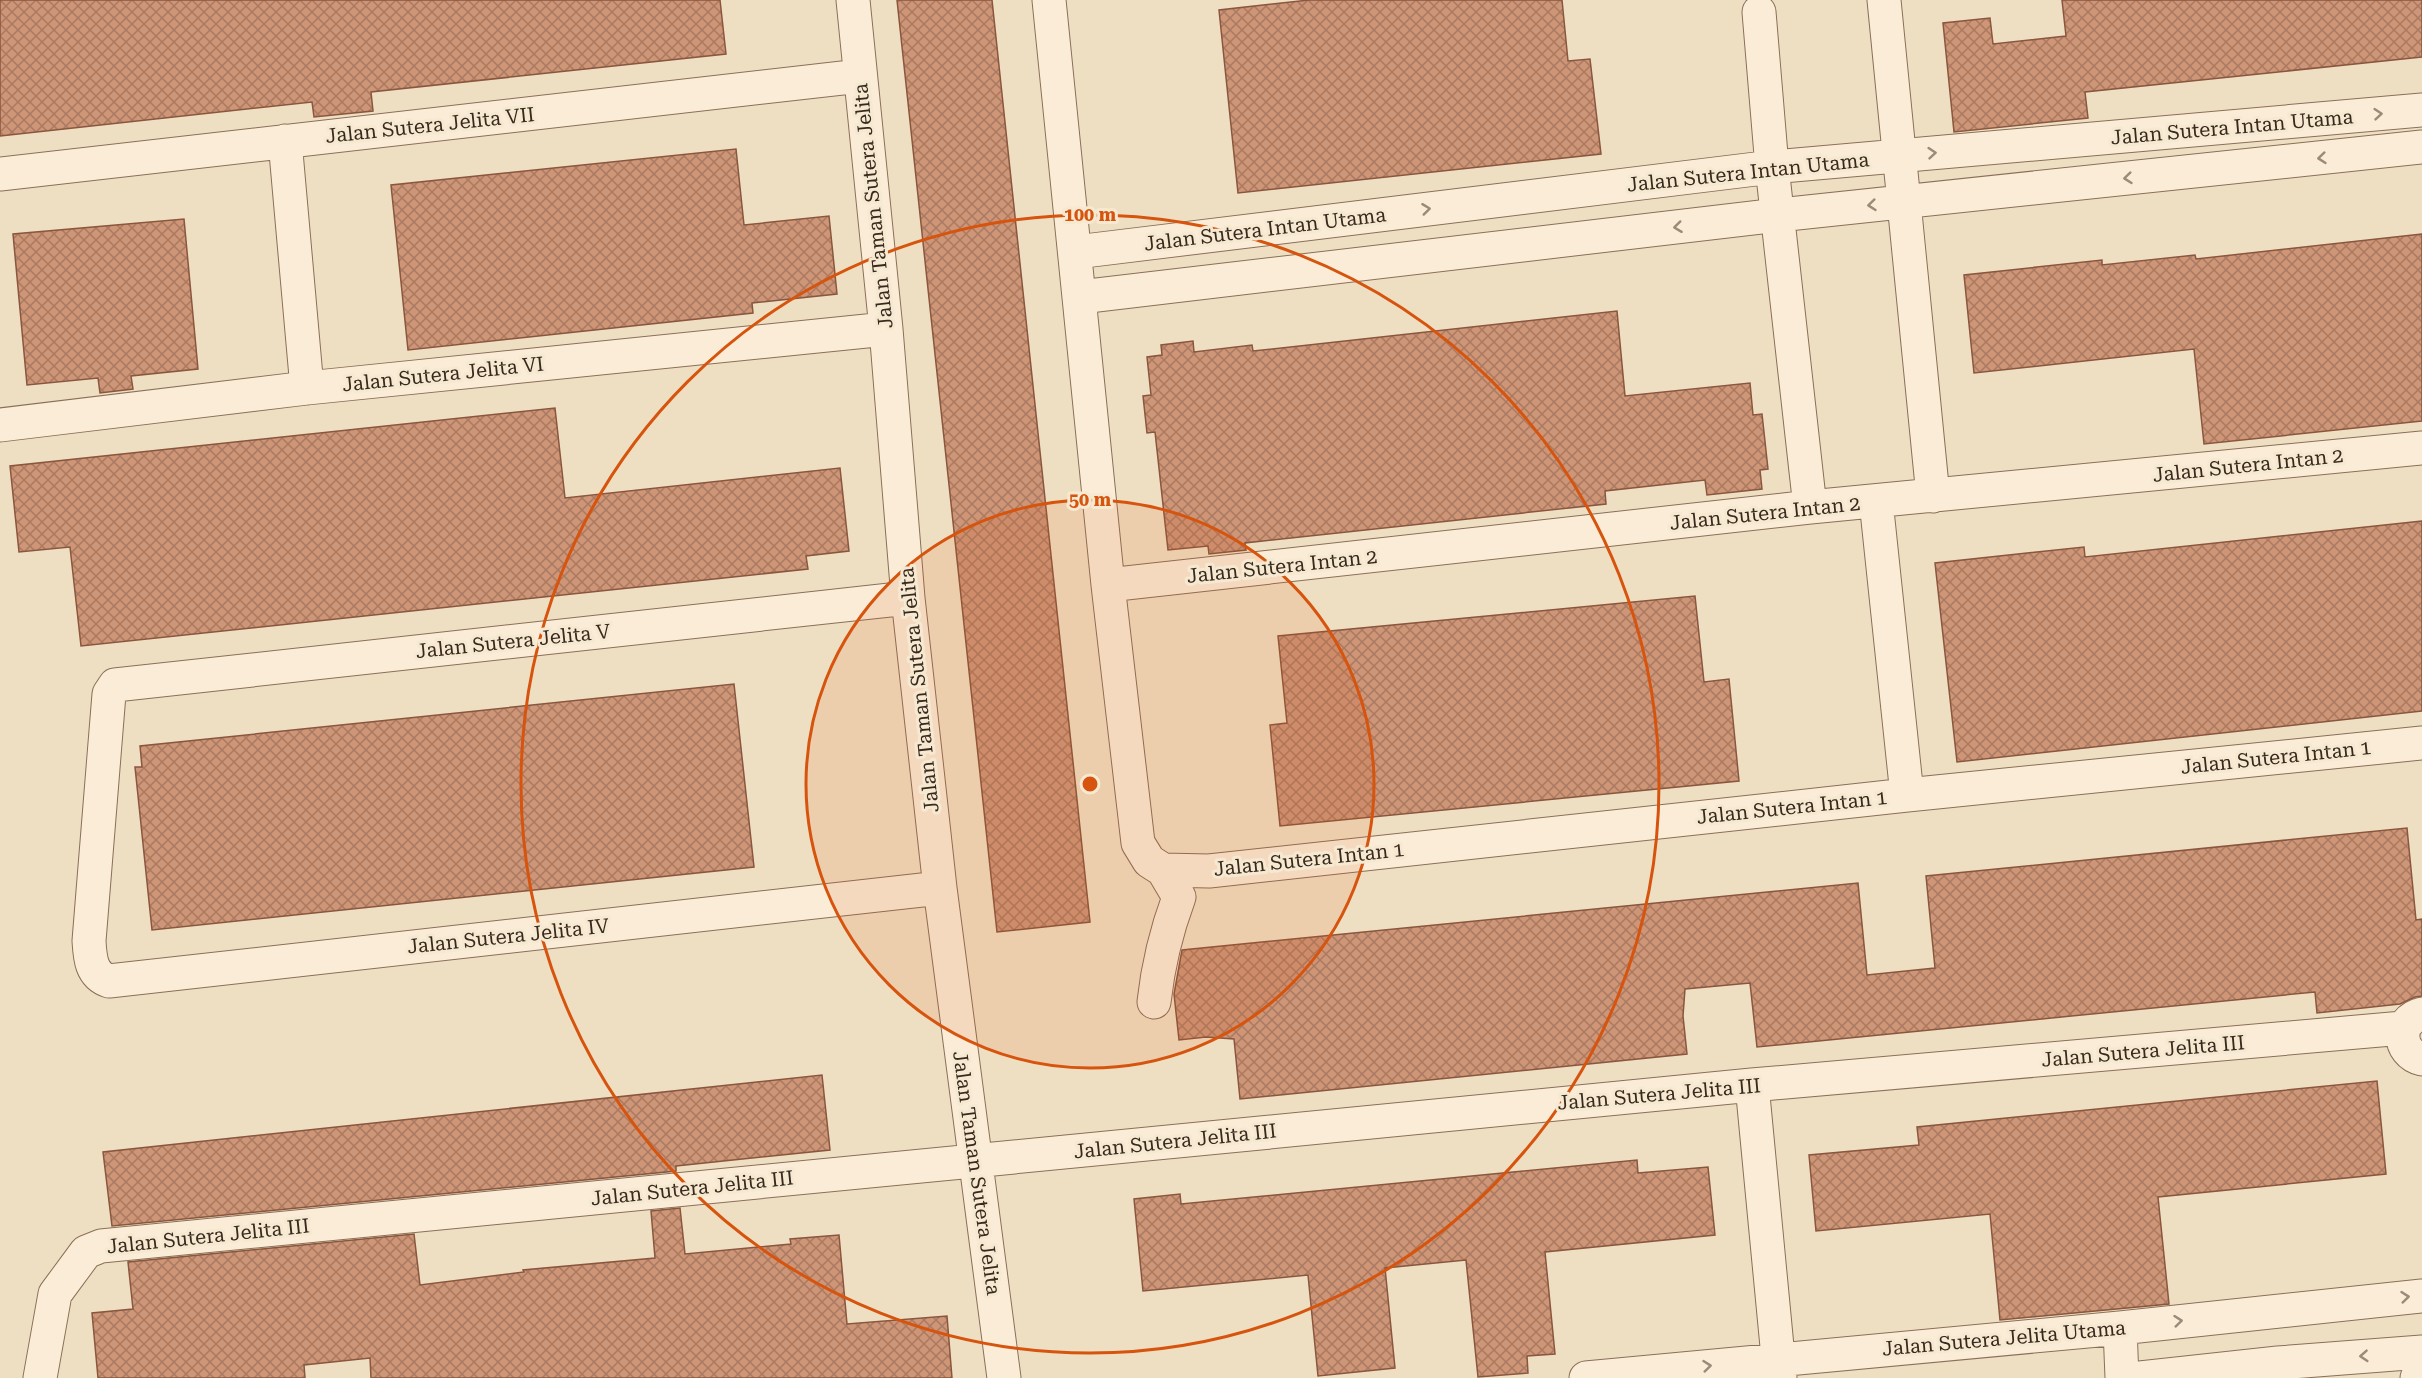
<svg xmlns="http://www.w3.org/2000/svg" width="2422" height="1378" viewBox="0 0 2422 1378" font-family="'Roboto Serif',serif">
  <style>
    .building { fill: url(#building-cross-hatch); stroke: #8a563e; stroke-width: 1.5 }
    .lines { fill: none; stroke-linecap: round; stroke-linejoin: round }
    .minor-casing { stroke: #8a6f59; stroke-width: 35 }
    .tertiary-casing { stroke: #8a6f59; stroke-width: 35 }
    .minor { stroke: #faecd6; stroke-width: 33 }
    .tertiary { stroke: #faecd6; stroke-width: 33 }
    .oneway { stroke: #9a8a7a }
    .ring { fill: none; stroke: #d6540e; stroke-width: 3 }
    .labels { text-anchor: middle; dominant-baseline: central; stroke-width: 6; stroke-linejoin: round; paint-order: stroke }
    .street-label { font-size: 20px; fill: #39291d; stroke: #f6e9d2 }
    .centre { fill: #d6540e; stroke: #f6e9d2; stroke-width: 3 }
    .ring-label { font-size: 18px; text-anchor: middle; font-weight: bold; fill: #d6540e; stroke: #f6e9d2; stroke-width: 6; stroke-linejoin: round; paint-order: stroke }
  </style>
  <defs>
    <pattern id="building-cross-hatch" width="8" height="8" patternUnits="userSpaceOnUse" patternTransform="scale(1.5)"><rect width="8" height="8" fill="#cf9577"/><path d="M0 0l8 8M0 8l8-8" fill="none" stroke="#a97a61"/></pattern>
  </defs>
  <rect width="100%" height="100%" fill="#efdfc2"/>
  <path class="building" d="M 0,0 L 720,0 L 726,54 L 371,92 L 373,111 L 314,117 L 312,102 L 0,136 Z
    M 897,0 L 992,0 L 1090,922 L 997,932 Z
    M 1309,0 L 1562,0 L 1568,61 L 1590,59 L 1601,154 L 1238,193 L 1219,10 Z
    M 2062,0 L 2422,0 L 2422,57 L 2085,92 L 2088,118 L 1954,132 L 1943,23 L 1990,18 L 1993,44 L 2066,36 Z
    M 736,149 L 744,225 L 829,216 L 837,294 L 752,303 L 753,313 L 408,350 L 391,185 Z
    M 184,219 L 198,369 L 131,376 L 133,389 L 100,393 L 98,378 L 27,385 L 13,234 Z
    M 2422,234 L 2422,421 L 2204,444 L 2194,349 L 1974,373 L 1964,275 L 2102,260 L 2102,265 L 2195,255 L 2196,259 Z
    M 1617,311 L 1625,396 L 1750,383 L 1753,415 L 1762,414 L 1768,469 L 1760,470 L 1762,489 L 1707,495 L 1705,480 L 1605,491 L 1606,504 L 1245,543 L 1246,550 L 1209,554 L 1208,546 L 1168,550 L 1155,432 L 1147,433 L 1143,396 L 1151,395 L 1147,357 L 1162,355 L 1161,345 L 1193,341 L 1194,352 L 1252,345 L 1253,351 Z
    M 555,408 L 565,498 L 840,468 L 849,551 L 806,556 L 808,569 L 81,646 L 70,547 L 19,552 L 10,466 Z
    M 2422,521 L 2422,711 L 1957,762 L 1935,563 L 2084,547 L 2085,557 Z
    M 1695,596 L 1704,682 L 1729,679 L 1739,781 L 1280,826 L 1270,725 L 1287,723 L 1278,636 Z
    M 734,684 L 754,867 L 152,930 L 135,767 L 142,767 L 140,746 Z
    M 2407,828 L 2416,920 L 2422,919 L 2422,996 L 2415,997 L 2400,1004 L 2317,1013 L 2315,992 L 1757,1047 L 1750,983 L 1685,989 L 1683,1016 L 1687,1054 L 1240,1099 L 1234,1039 L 1206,1037 L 1179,1040 L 1174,994 L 1182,950 L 1858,883 L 1867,975 L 1935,968 L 1926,876 Z
    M 822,1075 L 830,1150 L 676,1166 L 676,1171 L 112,1226 L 103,1152 Z
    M 2377,1081 L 2386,1174 L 2158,1197 L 2169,1304 L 2000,1320 L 1990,1214 L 1816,1231 L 1809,1155 L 1919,1145 L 1917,1127 Z
    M 1637,1160 L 1638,1173 L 1708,1167 L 1715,1235 L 1545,1252 L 1555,1354 L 1527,1356 L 1528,1373 L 1478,1377 L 1466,1260 L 1385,1268 L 1395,1368 L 1318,1376 L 1308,1275 L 1143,1291 L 1134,1199 L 1180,1194 L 1181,1204 Z
    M 680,1208 L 685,1254 L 791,1244 L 790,1239 L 839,1235 L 847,1324 L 947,1316 L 952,1378 L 371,1378 L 370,1358 L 304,1365 L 305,1378 L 98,1378 L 92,1313 L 133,1309 L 128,1262 L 414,1234 L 420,1285 L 524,1272 L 523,1270 L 655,1258 L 651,1211 Z"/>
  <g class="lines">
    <defs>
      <path id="minor" d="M 853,0 L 886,329 L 908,598 L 940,888 L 1004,1378
        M 1049,0 L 1108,585 L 1138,843 L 1149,861 L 1163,870 L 1179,897 C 1166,932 1158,965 1154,1002
        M 1884,0 L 1933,496
        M 1759,12 L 1772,167 L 1810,507
        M 285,141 L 307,388
        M 0,174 L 860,76
        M 1076,252 L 1772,167 L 2422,110
        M 1080,297 L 1778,215 L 2422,147
        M 0,425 L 307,388 L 886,329
        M 1876,501 L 1907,795
        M 1108,585 L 1810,507 L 2422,448
        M 908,598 L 115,685 L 109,694 L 89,941 C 90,958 91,975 109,981 L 940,888
        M 1163,870 L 1209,871 L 1907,795 L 2422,743
        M 2422,1014 C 2396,1020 2397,1053 2422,1059
        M 1752,1085 L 1780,1378
        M 2120,1328 L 2122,1378
        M 40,1378 L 55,1294 L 86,1252 L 101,1246 L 1752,1085 L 2403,1028
        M 1586,1378 L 2120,1328 L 2422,1296
        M 2140,1378 L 2278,1363 L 2422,1352"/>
      <path id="tertiary" d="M 2417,1378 L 2422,1365"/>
    </defs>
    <use href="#minor" class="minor-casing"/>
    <use href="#tertiary" class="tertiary-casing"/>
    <use href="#minor" class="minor"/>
    <use href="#tertiary" class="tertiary"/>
  </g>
  <defs><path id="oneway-chevron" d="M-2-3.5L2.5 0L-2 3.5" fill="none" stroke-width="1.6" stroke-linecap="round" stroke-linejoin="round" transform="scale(1.5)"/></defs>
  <g class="oneway">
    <use href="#oneway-chevron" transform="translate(2378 114) rotate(-5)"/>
    <use href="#oneway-chevron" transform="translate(1932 153) rotate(-5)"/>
    <use href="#oneway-chevron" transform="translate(2322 158) rotate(174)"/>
    <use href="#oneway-chevron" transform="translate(2128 178) rotate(174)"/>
    <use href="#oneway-chevron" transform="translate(1872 205) rotate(174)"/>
    <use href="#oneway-chevron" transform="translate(1426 209) rotate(-7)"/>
    <use href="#oneway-chevron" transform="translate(1678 227) rotate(173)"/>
    <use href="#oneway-chevron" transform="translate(2405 1297) rotate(-6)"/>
    <use href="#oneway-chevron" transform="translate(2178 1321) rotate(-6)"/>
    <use href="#oneway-chevron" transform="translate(2364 1356) rotate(176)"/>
    <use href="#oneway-chevron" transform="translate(1707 1366) rotate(-6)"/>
  </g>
  <circle cx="1090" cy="784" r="284" fill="#d6540e" fill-opacity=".12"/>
  <g class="ring">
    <circle cx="1090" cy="784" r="284"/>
    <circle cx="1090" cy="784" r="569"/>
  </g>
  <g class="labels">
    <g class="street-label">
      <text transform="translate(430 125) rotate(-6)">Jalan Sutera Jelita VII</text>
      <text transform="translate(2232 127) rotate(-5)">Jalan Sutera Intan Utama</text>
      <text transform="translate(1748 172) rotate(-6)">Jalan Sutera Intan Utama</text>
      <text transform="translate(873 206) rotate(-96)">Jalan Taman Sutera Jelita</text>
      <text transform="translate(1265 229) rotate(-7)">Jalan Sutera Intan Utama</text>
      <text transform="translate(443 374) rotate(-6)">Jalan Sutera Jelita VI</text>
      <text transform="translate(2248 465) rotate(-6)">Jalan Sutera Intan 2</text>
      <text transform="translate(1765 513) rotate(-6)">Jalan Sutera Intan 2</text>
      <text transform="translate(1282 566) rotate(-6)">Jalan Sutera Intan 2</text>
      <text transform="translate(513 641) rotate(-6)">Jalan Sutera Jelita V</text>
      <text transform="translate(919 690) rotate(-96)">Jalan Taman Sutera Jelita</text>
      <text transform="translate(2276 757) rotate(-6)">Jalan Sutera Intan 1</text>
      <text transform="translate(1792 807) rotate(-6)">Jalan Sutera Intan 1</text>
      <text transform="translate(1309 859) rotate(-6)">Jalan Sutera Intan 1</text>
      <text transform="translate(508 936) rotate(-6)">Jalan Sutera Jelita IV</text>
      <text transform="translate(2143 1051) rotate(-5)">Jalan Sutera Jelita III</text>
      <text transform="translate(1659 1094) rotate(-5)">Jalan Sutera Jelita III</text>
      <text transform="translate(1175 1141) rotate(-6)">Jalan Sutera Jelita III</text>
      <text transform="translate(977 1173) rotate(82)">Jalan Taman Sutera Jelita</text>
      <text transform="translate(692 1188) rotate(-6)">Jalan Sutera Jelita III</text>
      <text transform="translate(208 1236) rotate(-6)">Jalan Sutera Jelita III</text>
      <text transform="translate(2004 1338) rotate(-5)">Jalan Sutera Jelita Utama</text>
    </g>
  </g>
  <circle cx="1090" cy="784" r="9" class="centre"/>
  <g class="ring-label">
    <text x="1090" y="221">100 m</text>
    <text x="1090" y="506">50 m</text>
  </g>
</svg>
